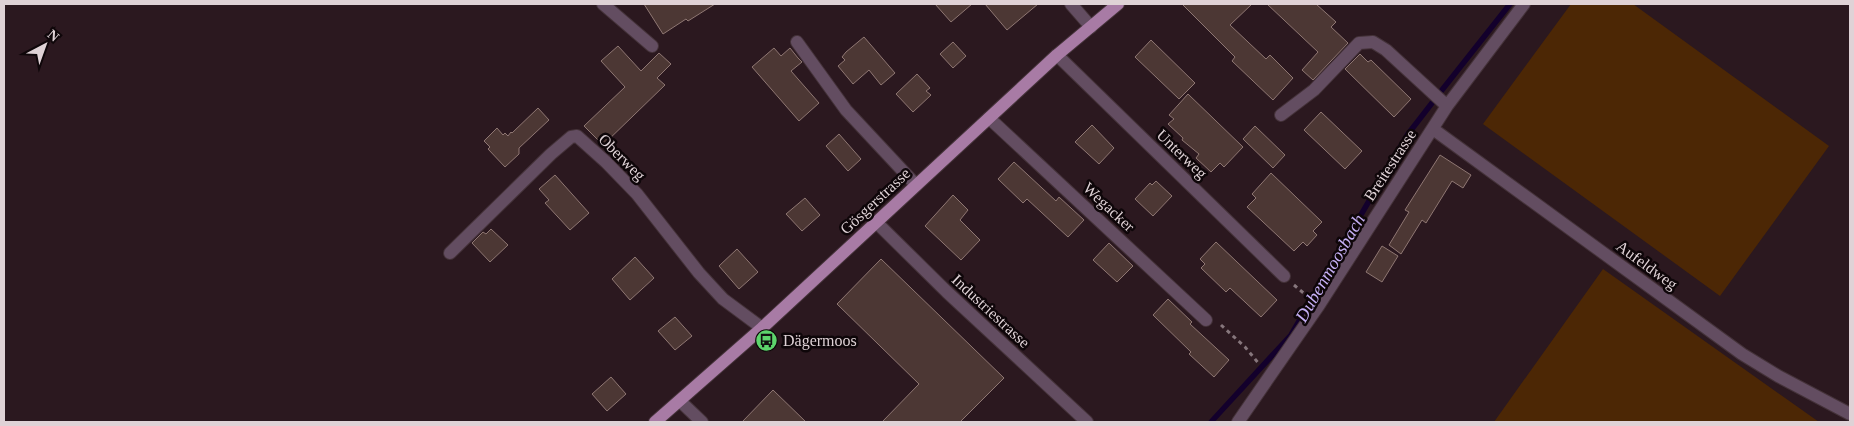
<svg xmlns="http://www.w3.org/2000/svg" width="1854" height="426" viewBox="0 0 1854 426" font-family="'Times New Roman',serif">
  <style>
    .green { fill: #4c2705 }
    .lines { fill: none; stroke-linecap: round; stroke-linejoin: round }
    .stream { stroke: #13002c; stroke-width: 5.5 }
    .building { fill: #4c3734; stroke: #8f7773 }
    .minor-casing { stroke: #443239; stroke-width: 14 }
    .major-casing { stroke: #443239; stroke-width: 14 }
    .path { stroke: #86767c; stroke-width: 3; stroke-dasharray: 4 4; stroke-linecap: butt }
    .minor { stroke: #634d61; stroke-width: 12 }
    .major { stroke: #a87ba5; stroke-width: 12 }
    .labels { text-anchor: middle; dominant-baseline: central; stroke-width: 5; stroke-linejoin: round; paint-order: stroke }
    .street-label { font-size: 16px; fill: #dfd2d6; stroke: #0e0609 }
    .poi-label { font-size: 16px; fill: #dfd2d6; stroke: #0e0609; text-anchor: start }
    .water-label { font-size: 18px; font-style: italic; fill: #c6b0f5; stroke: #0e0609 }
  </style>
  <rect width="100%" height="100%" fill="#2b181f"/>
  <path class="green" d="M 1571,4 L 1633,4 L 1829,146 L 1720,296 L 1483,124 Z
    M 1603,269 L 1819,422 L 1494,422 Z"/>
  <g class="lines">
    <path class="stream" d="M 1442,90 L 1510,4
      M 1211,422 L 1291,335 L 1408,134 L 1432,103"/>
  </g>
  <path class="building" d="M 644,4 L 715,4 L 688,21 L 686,19 L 663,34 Z
    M 935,4 L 972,4 L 951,22 Z
    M 985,4 L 1038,4 L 1007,30 Z
    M 1182,4 L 1252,4 L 1230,25 L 1266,59 L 1270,55 L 1293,78 L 1273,100 L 1232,61 L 1235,57 Z
    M 1267,4 L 1316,4 L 1336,22 L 1331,27 L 1348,43 L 1313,80 L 1302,70 L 1318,52 Z
    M 864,37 L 895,73 L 881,85 L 869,70 L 853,84 L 838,66 L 845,60 L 842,57 L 846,52 Z
    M 1151,40 L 1195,83 L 1179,99 L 1135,57 Z
    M 953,42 L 966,56 L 953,68 L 940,54 Z
    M 618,46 L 641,71 L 659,53 L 671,64 L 657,78 L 665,85 L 603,145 L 584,126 L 625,87 L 601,61 Z
    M 774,48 L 781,56 L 790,48 L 798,58 L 802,62 L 791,71 L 819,103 L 799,121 L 752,67 Z
    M 1360,54 L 1368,62 L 1371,60 L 1411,99 L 1394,117 L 1345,69 Z
    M 917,74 L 930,88 L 926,91 L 931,95 L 913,112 L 896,94 Z
    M 1188,94 L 1243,147 L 1224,167 L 1220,163 L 1211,172 L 1196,158 L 1199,154 L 1182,140 L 1183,138 L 1168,124 L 1174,119 L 1169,115 Z
    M 538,108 L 549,120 L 519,148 L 519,154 L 505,167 L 488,149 L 490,147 L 484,141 L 497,128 L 503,135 L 505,133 L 508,136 L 511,132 L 512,133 Z
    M 1321,112 L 1362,151 L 1345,169 L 1304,130 Z
    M 1092,125 L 1114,148 L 1099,164 L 1075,142 Z
    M 1255,126 L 1285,155 L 1273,168 L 1243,139 Z
    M 839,134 L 861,159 L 848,171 L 826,146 Z
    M 1440,155 L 1471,175 L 1463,188 L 1452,181 L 1426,223 L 1422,220 L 1401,254 L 1389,245 L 1409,212 L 1405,210 Z
    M 1014,162 L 1056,201 L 1059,197 L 1084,220 L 1068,237 L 1027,199 L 1023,203 L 998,179 Z
    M 1271,173 L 1322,222 L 1313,231 L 1317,235 L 1307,246 L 1303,242 L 1294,251 L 1247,207 L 1256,198 L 1252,194 Z
    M 555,175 L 589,213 L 570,230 L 545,203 L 549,200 L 539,189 Z
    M 1156,181 L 1172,196 L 1153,216 L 1135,199 L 1150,183 L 1152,185 Z
    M 953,195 L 968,210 L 960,220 L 980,240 L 961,260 L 925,226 Z
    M 805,198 L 820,215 L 802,231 L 786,214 Z
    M 491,229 L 508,245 L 490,262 L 472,243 L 483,232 L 486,234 Z
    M 1216,242 L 1277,300 L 1261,317 L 1230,288 L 1226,292 L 1201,268 L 1205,264 L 1200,259 Z
    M 1109,243 L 1133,266 L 1117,282 L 1093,260 Z
    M 1382,246 L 1398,256 L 1382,282 L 1366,272 Z
    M 737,249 L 758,272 L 739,289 L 719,266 Z
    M 635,257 L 654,278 L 630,300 L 612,279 Z
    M 881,259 L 1004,378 L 960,422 L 882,422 L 919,384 L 837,304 Z
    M 1168,299 L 1192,322 L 1190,324 L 1229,360 L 1214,377 L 1189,354 L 1191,352 L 1153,315 Z
    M 675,317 L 692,336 L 675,350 L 658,331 Z
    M 611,377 L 626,394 L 607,411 L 592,394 Z
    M 773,390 L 806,422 L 742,422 Z"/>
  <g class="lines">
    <defs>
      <path id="minor" d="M 603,4 L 652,46
        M 1071,4 L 1091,27
        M 797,42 L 846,110 L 916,185
        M 1057,55 L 1284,276
        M 1281,115 L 1314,90 L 1359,43 L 1373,42 L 1386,50 L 1447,106
        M 989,118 L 1206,320
        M 1433,129 L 1742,354 L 1778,376 L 1850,414
        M 876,222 L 947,292 L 1087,422
        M 450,253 L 551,154 L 571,137 L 577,136 L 606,162 L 637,194 L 699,273 L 723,299 L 762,328
        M 680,401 L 702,422
        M 1238,422 L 1319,305 L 1447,106 L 1524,4"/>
      <path id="major" d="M 655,422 L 762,328 L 1057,55 L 1118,4"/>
    </defs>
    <use href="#minor" class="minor-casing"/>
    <use href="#major" class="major-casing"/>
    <path class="path" d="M 1294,285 L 1307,296
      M 1221,325 L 1245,347 L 1260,365"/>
    <use href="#minor" class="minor"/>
    <use href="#major" class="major"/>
  </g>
  <defs>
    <symbol id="bus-disc" viewBox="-11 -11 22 22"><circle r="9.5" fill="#5dd56c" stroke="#0e0609"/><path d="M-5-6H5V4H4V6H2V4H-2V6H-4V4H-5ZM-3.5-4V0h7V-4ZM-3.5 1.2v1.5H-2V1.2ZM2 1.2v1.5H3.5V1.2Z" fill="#111"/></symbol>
  </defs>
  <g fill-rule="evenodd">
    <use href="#bus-disc" x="754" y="328" width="25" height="25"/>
  </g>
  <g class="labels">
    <g class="street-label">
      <text transform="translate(1182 154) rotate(44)">Unterweg</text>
      <text transform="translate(622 157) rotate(45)">Oberweg</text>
      <text transform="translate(1390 165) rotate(-57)">Breitestrasse</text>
      <text transform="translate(875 201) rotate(-43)">Gösgerstrasse</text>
      <text transform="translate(1109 207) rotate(43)">Wegacker</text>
      <text transform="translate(1647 265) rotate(36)">Aufeldweg</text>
      <text transform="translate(991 311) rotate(43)">Industriestrasse</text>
    </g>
    <g class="poi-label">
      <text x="783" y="340">Dägermoos</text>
    </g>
    <g class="water-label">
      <text transform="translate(1330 268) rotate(-60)">Dubenmoosbach</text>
    </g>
  </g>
  <rect width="1854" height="426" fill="none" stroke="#dfd2d6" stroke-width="10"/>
  <g transform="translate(45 45) rotate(41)" stroke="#0e0609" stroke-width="4" paint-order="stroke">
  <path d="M0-4L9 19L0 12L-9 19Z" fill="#dfd2d6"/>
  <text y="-8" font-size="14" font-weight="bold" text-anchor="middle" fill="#dfd2d6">N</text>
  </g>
</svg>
